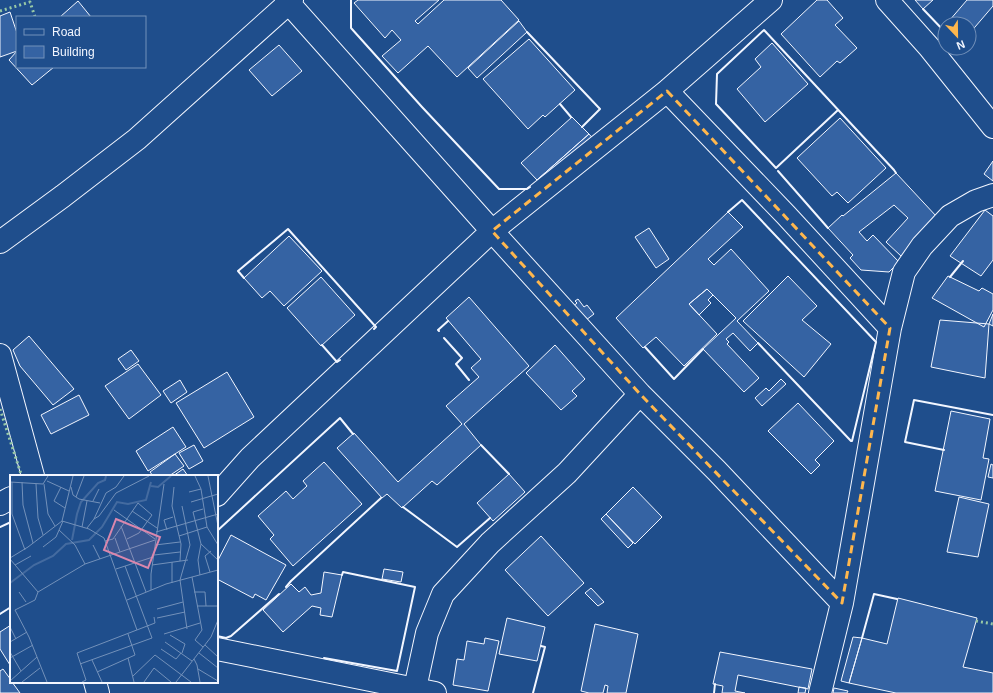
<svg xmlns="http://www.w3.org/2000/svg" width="993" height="693" viewBox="0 0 993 693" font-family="Helvetica,sans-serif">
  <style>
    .building { fill: #3563a3; stroke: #f2f6ff }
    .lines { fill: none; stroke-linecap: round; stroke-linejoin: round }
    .street-casing { stroke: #f2f6ff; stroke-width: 24 }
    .street { stroke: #1f4e8c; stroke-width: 22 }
    .hedge { stroke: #97c8a6; stroke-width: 3; stroke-dasharray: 2 3; stroke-linecap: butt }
    .wall { stroke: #f2f6ff; stroke-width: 2 }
    .marked { fill: none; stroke: #ffb74d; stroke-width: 3; stroke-dasharray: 8 5; stroke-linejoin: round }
    .inset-river { fill: none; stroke: #446ba0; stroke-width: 2 }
    .inset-road { fill: none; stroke: #7391ba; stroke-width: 1 }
    .view { fill: #da87ad; fill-opacity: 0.15; stroke: #da87ad; stroke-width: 2 }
    .inset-edge { fill: none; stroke: #f2f6ff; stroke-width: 2 }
  </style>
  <rect width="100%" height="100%" fill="#1f4e8c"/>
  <path class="building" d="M 358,0 L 439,0 L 415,21 L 418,24 L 444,0 L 501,0 L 519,20 L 457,77 L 428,46 L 398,73 L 382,56 L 401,40 L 392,30 L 385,38 L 354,3 Z
    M 817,0 L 827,0 L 843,18 L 835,25 L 857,48 L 840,63 L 837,61 L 820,77 L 781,34 Z
    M 915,0 L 933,0 L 923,9 Z
    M 967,0 L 993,0 L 993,6 L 969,34 L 969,24 L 953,24 L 949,21 Z
    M 78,1 L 91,17 L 60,17 Z
    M 10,12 L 17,33 L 17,51 L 0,57 L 0,16 Z
    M 519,21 L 527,32 L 477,78 L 468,68 Z
    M 529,39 L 575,90 L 545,117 L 543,115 L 528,129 L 483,79 Z
    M 772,43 L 808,84 L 765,122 L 737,89 L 761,67 L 755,59 Z
    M 279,45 L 302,71 L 272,96 L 249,70 Z
    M 17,51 L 17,67 L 54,67 L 32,85 L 9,60 Z
    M 572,117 L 589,134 L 537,180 L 521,163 Z
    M 840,118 L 886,168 L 848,203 L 837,192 L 832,196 L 797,158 Z
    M 589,134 L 595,141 L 544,187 L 537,180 Z
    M 993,161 L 993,181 L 984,174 Z
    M 896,173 L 937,217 L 901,256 L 886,242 L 908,218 L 894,205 L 859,232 L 867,241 L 873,235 L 899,262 L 889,272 L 861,270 L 850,258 L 853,255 L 828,228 L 842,215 L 843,216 Z
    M 985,210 L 993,216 L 993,260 L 981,276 L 950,256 Z
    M 728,212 L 743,227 L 708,259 L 714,265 L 731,249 L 769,291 L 737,321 L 758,343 L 750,351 L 733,333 L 726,339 L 729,342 L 727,344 L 759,378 L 744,392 L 703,349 L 736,318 L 707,289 L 689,304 L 717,334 L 684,366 L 656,337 L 643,348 L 616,318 Z
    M 649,228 L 669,259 L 656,268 L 635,237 Z
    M 289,236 L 322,271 L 284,306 L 270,291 L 262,298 L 244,278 Z
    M 788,276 L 817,306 L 802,320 L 831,344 L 804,377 L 743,321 Z
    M 948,276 L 979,291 L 982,288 L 993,294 L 993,310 L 984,327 L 932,298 Z
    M 321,277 L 355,315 L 321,346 L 287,308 Z
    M 707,289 L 713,295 L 708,300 L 711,303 L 699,315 L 689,304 Z
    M 469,297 L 529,366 L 464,424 L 481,445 L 437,485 L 432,481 L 402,508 L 387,494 L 382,498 L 337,448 L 354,433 L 398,482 L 462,424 L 446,406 L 479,377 L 471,368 L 481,359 L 446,318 Z
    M 578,299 L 584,307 L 587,305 L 594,314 L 582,323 L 571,308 L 577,303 L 575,301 Z
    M 993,314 L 993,326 L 989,324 Z
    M 940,320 L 989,324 L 985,378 L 931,367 Z
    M 29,336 L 74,389 L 53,405 L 20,366 L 13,350 Z
    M 555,345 L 585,379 L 572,391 L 577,396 L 561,410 L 526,373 Z
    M 131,350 L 139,361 L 126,370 L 118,359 Z
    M 138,364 L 161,395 L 129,419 L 105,386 Z
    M 227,372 L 254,417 L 204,448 L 176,403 Z
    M 781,379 L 786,384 L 762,406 L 755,398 L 766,388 L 769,391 Z
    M 180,380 L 187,392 L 171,403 L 163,391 Z
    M 79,395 L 89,415 L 51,434 L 41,415 Z
    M 798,403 L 834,441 L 815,460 L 820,465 L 811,474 L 768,431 Z
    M 951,411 L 990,419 L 983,458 L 989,459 L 981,500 L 935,491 Z
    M 173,427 L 186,447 L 148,471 L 136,451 Z
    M 194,445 L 203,461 L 189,469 L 179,453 Z
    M 175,454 L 184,466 L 169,476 L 153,476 L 150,472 Z
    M 324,462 L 362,504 L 293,566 L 270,539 L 274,535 L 258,516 L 286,491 L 293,499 L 307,486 L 303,481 Z
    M 991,464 L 993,465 L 993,478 L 988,477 Z
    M 183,469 L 188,476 L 173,476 Z
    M 509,474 L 525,492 L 493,521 L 477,503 Z
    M 633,487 L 662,517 L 635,544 L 606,514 Z
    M 959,497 L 989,504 L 978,557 L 947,552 Z
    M 606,514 L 633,543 L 628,548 L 601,519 Z
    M 231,535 L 286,565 L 266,600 L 255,594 L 253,598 L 217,579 L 217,562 Z
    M 541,536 L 584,583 L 548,616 L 505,570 Z
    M 384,569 L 403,572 L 401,582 L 382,579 Z
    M 324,572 L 342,575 L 332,617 L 320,615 L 321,608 L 312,606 L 283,632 L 263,610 L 291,584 L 299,592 L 305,587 L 311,595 L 321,593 Z
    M 591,588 L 604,602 L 598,606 L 585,593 Z
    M 898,598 L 977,618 L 963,667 L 993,673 L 993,693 L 896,693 L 849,683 L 862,638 L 887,644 Z
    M 507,618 L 545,627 L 537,661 L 499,654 Z
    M 595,624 L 638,634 L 626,693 L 607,693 L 608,686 L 605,685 L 603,693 L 589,693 L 581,691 Z
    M 11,625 L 11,664 L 10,665 L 0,649 L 0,632 Z
    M 853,637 L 862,638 L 849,683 L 841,681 Z
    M 485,638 L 499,641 L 488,691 L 453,685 L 457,659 L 464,660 L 467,641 L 484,644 Z
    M 720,652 L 812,669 L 808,689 L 738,675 L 735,691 L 745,693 L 722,693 L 723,686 L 713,684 Z
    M 3,669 L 11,680 L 11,682 L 12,682 L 20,693 L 0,693 L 0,671 Z
    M 799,687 L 806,688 L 805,693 L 798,693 Z
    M 834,688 L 848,691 L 847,693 L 833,693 Z"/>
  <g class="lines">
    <defs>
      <path id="street" d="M 286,0 L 492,231 L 640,394 L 717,471 L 842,603
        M 887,0 L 929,47 L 993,127
        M 667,91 L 786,215 L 890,328
        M 0,242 L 63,196 L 137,139 L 292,0
        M 0,355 L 33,476
        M 217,495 L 250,458 L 492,231 L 667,91 L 771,0
        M 0,504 L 11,498
        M 217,649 L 435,693
        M 95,682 L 98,693
        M 414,693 L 427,633 L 443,594 L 490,543 L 567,473 L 640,394
        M 820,693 L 842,603 L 890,328 L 904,272 L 922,246 L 950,216 L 976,201 L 993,195"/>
    </defs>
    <use href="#street" class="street-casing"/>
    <use href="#street" class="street"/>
    <path class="hedge" d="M 0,11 L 30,2 L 35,17
      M 0,409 L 21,474
      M 976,621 L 993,624"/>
    <path class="wall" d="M 351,0 L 351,28 L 422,107 L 499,189 L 527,189 L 530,187
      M 923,9 L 945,32
      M 527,32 L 600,109 L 582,127
      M 560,104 L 571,117
      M 838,110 L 776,168 L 716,104 L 717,74 L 764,30 C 808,77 851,124 894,170 L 896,173
      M 778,171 L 828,228
      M 728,212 L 742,200 L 876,342 L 852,441 L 851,441 L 758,343
      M 950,277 L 963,261
      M 244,278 L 238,271 L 288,229 L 376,327 L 374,329
      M 439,331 L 438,330 L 448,321
      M 444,338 L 462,358 L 456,364 L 469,380
      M 322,345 L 337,362 L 340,360
      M 645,347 L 674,379 L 703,349
      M 481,445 L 509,474
      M 944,450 L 905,442 L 914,400 L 993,415
      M 403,507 L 457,547 L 490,518
      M 0,527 L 11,522
      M 217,531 L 340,418 L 353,434
      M 286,587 L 291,581 L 381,498
      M 0,614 L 11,607
      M 217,636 L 226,638 L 231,636 L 279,594
      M 862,638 L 874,594 L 897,599
      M 324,658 L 397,671 L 415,587 L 343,572 L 342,575
      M 533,693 L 545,647 L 541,646
      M 714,693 L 715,684"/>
  </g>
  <path class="marked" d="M 667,91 L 890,328 L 842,603 L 640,394 L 492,231 Z"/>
  <g transform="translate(10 475)">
    <rect width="208" height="208" fill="#1f4e8c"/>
    <path class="inset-river" d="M 141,11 L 148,12 L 161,1M 62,65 L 67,39 L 71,27 L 88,8 L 95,5 L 96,1M 0,108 L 24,90 L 43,81 L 56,69 L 79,65 L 92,52 L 107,27 L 118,29 L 136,25 L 141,7"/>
    <path class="inset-road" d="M 185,1 L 191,14 L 197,52 L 208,70M 198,1 L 208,51M 37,6 L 59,16M 0,7 L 33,9 L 38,1M 2,7 L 2,39 L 15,75M 12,7 L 13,30 L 23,68M 26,9 L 28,43 L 33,60M 34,9 L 38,39 L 45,51M 51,12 L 44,26 L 55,33M 61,12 L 63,20 L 69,24 L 90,28M 164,12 L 162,31 L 171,69 L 170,86M 179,17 L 191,14M 66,22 L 74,1M 83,26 L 89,14M 181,27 L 208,19M 172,31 L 180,70 L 170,105 L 177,154M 104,35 L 145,64M 122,36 L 147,53M 84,44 L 89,41 L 106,18 L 139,1M 52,46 L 79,54 L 94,63 L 127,155M 111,51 L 136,117M 72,52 L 77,26M 77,53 L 84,44 L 96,18 L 106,12 L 114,1M 49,55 L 65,70 L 75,89M 157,55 L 154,45 L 163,42M 146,57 L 208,39M 169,61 L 197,52M 105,63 L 110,77M 95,66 L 103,64 L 128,28 L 142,40 L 129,58 L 117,64M 191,69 L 208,85M 83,70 L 90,84M 145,70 L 170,67M 33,72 L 46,62 L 53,46M 144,80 L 170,77M 0,83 L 18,72 L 52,46 L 63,1M 0,84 L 28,117 L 25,125 L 5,135 L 19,162 L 37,207M 5,90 L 21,81M 142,90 L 178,85M 106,94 L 143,82M 200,97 L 195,81 L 201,76M 190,100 L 188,85 L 191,69 L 183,37 L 193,34M 182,102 L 192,155 L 185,165 L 193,172M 162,108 L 162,87M 141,115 L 141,99 L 154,9M 9,117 L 16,127M 28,117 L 75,89 L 145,65M 184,117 L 195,117 L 196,131M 117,125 L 156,109 L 208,95M 187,131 L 208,131M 147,134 L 173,127M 147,143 L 175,137M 0,152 L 6,164M 154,159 L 190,148M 160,160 L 175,169 L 172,178M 0,167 L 17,157M 155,167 L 182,186M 195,170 L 208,182M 151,174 L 166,184 L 171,178M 0,177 L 11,196M 189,178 L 208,193M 0,183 L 23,170M 118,183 L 124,207M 184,184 L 187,190 L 190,207M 82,185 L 92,207M 70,189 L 142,163 L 115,91M 188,194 L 208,206M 87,197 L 125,180 L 118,159M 123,201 L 145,180 L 181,207M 0,206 L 27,182M 12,207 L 30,193M 72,207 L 76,205 L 67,178 L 145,148 L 144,142M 134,207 L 144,193 L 161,207M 166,207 L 201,162 L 208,145"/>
    <path class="view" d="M 106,44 L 150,62 L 138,93 L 94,75 Z"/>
    <rect width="208" height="208" class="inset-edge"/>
  </g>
  <rect x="16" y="16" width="130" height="52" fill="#1f4e8c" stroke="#7391ba"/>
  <rect x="24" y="29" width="20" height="6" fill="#1f4e8c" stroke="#7391ba"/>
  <text x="52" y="36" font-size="12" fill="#f2f6ff">Road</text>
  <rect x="24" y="46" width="20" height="12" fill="#3563a3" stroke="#7391ba"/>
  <text x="52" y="56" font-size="12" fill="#f2f6ff">Building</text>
  <g transform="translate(957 36) rotate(158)"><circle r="19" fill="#1f4e8c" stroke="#7391ba"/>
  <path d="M0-3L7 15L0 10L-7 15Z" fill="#ffb74d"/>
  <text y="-6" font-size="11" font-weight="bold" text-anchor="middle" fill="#f2f6ff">N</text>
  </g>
</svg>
